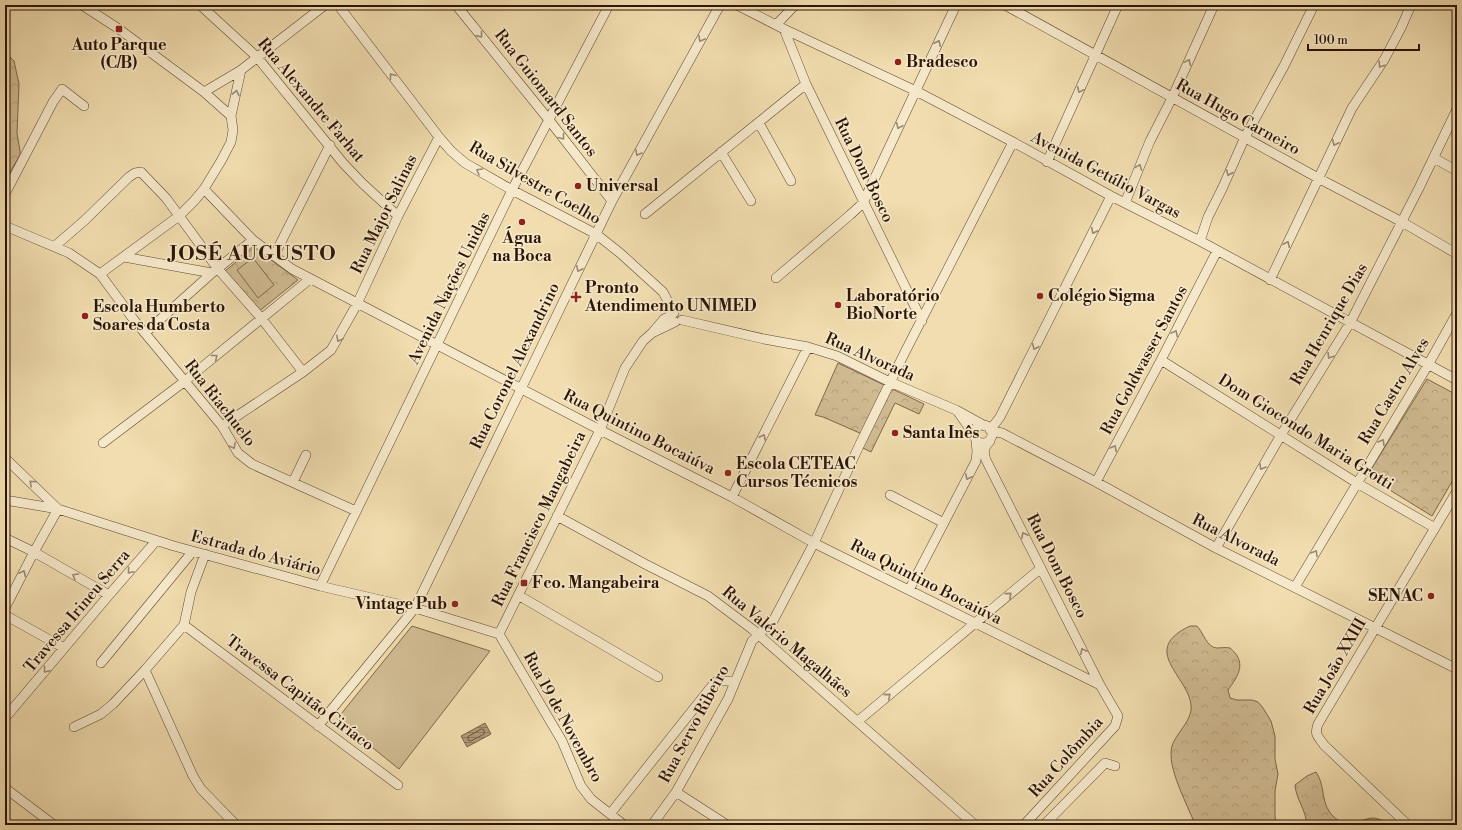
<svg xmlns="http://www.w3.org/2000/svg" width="1462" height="830" viewBox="0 0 1462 830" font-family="'Libre Bodoni',serif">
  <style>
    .forest { fill: url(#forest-crowns); stroke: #7e684c }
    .garden { fill: #d0bb92; stroke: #7e684c }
    .water { fill: url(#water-rules); stroke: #7a6448 }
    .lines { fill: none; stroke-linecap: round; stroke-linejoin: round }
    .shore { stroke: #6d563d; stroke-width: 1 }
    .minor-casing { stroke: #5d4630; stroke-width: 10 }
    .minor { stroke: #f6e9cb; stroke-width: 9 }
    .oneway { stroke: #9b8972 }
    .poi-dot { fill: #8f2418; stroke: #f6e9cb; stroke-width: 1.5 }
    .labels { text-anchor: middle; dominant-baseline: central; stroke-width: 3.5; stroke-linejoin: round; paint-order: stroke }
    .poi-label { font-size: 16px; font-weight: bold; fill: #2c1405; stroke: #f6e9cb; text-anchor: start }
    .street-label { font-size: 16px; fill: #2c1405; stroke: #f6e9cb }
    .district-label { font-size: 20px; font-weight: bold; letter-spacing: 1px; fill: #2c1405; stroke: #f6e9cb }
  </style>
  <defs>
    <pattern id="forest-crowns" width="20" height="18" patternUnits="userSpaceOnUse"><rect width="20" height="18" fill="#d0bb92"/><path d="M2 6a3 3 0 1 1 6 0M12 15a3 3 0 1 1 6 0" fill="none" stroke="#b3a07c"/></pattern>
    <pattern id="water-rules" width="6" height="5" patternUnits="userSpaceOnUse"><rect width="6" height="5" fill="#ae9975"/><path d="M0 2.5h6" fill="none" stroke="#8e7c5e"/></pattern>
  </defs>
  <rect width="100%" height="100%" fill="#f1ddaf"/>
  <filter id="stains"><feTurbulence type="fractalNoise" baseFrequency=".005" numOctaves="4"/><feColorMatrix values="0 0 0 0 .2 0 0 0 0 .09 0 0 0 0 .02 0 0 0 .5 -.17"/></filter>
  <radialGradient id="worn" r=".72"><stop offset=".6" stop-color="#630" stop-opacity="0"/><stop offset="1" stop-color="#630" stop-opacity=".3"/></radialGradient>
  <path class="forest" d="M 5,52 L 14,61 L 19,84 L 17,133 L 20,151 L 20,155 L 5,181 Z
    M 254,247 L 298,280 L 258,312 L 224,272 Z
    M 838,363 L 924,404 L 919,414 L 895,403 L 871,452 L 859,446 L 862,434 L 823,417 L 815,415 Z
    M 1427,379 L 1457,395 L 1457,473 L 1432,516 L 1367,476 Z
    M 1190,626 L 1197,626 C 1203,632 1207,648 1217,648 C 1221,648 1225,647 1230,648 C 1247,662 1239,675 1228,690 L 1230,698 L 1237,700 L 1252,700 L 1258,702 L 1263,708 L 1271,721 L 1275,736 L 1275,759 L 1278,774 L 1275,791 L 1275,816 L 1276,825 L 1195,825 C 1188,805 1166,767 1172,746 C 1176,733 1193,720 1191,705 C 1188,676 1139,650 1190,626 Z
    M 1316,772 C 1325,785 1321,799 1329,811 C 1333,818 1343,825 1352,824 C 1359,823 1365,818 1373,818 C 1379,818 1385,822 1390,825 L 1307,825 C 1306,810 1296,799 1295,785 L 1307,776 Z"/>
  <path class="garden" d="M 253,258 L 274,285 L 258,298 L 237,270 Z
    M 412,626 L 490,651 L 399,769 L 337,719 Z"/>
  <path class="water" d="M 485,723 L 491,734 L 467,747 L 461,736 Z"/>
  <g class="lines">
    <path class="shore" d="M 482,729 L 484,730 L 484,734 L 471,741 L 468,740 L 468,737 Z"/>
    <defs>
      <path id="minor" d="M 82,5 L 119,29 L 204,92 L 231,116 L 233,130 L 231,142 L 221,161 L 204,189 L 194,201 L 179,216 L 100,274
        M 200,5 L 257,57 L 343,163 L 362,183 L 398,216
        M 338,5 L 439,137 L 451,151 L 465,163 L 512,190 L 596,234 L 620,253 L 663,292 L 674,313
        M 456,5 L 549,120 L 612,201
        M 737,5 L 784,29 L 916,91 L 1013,142 L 1111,196 L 1200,241 L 1457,380
        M 1005,5 L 1318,178 L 1402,222 L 1457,254
        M 777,24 L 795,5
        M 784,29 L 806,84 L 922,321
        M 204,92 L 241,70 L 325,5
        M 231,116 L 241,70
        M 759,123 L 791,181
        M 721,152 L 751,201
        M 1434,158 L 1457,171
        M 1047,162 L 1118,5
        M 204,189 L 253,240 L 292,269 L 600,430 L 732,497 L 814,543 L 1100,685
        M 5,194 L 53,102 L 62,89 L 84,106
        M 1125,203 L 1150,141 L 1172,98 L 1214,5
        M 645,214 L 806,84
        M 5,226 L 69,253 L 100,274 L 134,320 L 222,426 L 238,453 L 252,464 L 356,511
        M 1200,241 L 1208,217 L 1222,189 L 1245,137 L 1284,66 L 1314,5
        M 55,246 L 85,220 L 129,177 L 135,173 L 141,172 L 166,198 L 218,269 L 262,319 L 303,372
        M 274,256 L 330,145
        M 124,257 L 212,273
        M 776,278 L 850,215 L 863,203 L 956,5
        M 1270,280 L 1352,108 L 1384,60 L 1401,28 L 1411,5
        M 682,320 L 764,339 L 808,347 L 837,356 L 890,382 L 956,410 L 985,426
        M 653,332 L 664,319 L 672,315
        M 145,333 L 212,273 L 253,240
        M 1161,360 L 1357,483 L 1435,528
        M 958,412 L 974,435
        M974 434a9 9 0 1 1 18 0a9 9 0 1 1-18 0Z
        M 222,426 L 303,372 L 331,350 L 357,304 L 398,216 L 439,137
        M 990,430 L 1000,417 L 1111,196
        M 991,431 L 1002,433 L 1096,482 L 1216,548 L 1457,669
        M 990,441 C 984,447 983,452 986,460 L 1100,685 L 1118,716 L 1115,726 L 1024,825
        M 103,443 L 185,381 L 310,279
        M 5,458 L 58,509 L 34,552 L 5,608
        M 293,482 L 306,455
        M 1096,482 L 1161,360 L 1217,251
        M 890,495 L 944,523
        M 732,497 L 808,347
        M 5,500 L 58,509 L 174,546 L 320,586 L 415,608 L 499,634
        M 557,516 L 645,564 L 708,596 L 752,629 L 975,825
        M 5,538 L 34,552 L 109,595
        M 1216,548 L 1281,435 L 1350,323 L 1419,188 L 1457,109
        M 320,586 L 512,190 L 609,5
        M 1295,587 L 1428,365 L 1457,313
        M 909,590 L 976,461 L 977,451 L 976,440
        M 518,595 L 658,677
        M 5,615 L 64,648
        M 184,625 L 398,785
        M 499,634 L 600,430 L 625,368 L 643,341 L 652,333 L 675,322
        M 499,634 L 562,741 L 581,786 L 591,799 L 624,825
        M 101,663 L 193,551
        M 145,670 L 193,776 L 201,789 L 236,825
        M 5,718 L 109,595 L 156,541
        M 858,721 L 1041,568
        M 318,726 L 415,608 L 612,201 L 720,5
        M 74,727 L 101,714 L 113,704 L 145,670 L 184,625 L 191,592 L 205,554
        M 5,788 L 54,825
        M 676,792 L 727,825
        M 610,814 L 715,682 L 720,681 L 735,681
        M 652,825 L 676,792 L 728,699 L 752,641 L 773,621 L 814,543 L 859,446 L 905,352 L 1013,142
        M 1044,825 L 1105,763 L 1115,766
        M 1408,825 L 1324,745 C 1318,736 1314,735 1318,724 L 1457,491"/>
    </defs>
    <use href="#minor" class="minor-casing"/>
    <use href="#minor" class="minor"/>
  </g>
  <defs><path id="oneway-chevron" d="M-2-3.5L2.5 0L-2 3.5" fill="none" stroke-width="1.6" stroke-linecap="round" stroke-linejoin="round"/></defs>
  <g class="oneway">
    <use href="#oneway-chevron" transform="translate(480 35) rotate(51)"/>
    <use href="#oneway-chevron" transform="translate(701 39) rotate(119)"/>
    <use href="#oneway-chevron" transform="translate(938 43) rotate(-65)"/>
    <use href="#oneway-chevron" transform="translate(1188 62) rotate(-66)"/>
    <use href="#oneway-chevron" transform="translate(1381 65) rotate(123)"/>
    <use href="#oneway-chevron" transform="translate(392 76) rotate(-127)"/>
    <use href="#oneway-chevron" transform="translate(1080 90) rotate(114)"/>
    <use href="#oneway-chevron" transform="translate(236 93) rotate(-78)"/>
    <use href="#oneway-chevron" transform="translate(899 126) rotate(115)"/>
    <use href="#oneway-chevron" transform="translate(562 137) rotate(52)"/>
    <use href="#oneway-chevron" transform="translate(1335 143) rotate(116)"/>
    <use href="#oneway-chevron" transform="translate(638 153) rotate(119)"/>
    <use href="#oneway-chevron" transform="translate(1139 167) rotate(-69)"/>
    <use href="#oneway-chevron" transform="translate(479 171) rotate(-150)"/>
    <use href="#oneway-chevron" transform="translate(1229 173) rotate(113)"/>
    <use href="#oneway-chevron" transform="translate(1094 231) rotate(117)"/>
    <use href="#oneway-chevron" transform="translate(1287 244) rotate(-65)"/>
    <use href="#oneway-chevron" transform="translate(579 269) rotate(116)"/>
    <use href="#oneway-chevron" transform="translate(1175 333) rotate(-63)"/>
    <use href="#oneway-chevron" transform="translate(339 339) rotate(118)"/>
    <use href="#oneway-chevron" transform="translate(1035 347) rotate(116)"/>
    <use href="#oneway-chevron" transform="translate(1330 356) rotate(122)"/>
    <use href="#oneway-chevron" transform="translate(215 357) rotate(-39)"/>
    <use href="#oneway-chevron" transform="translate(763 437) rotate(-63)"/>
    <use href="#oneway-chevron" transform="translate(1382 442) rotate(-59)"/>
    <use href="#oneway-chevron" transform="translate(233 446) rotate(60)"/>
    <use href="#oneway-chevron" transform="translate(1114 448) rotate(-62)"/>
    <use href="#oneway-chevron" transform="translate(1262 467) rotate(120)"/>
    <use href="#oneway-chevron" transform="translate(968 477) rotate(117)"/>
    <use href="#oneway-chevron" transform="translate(32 483) rotate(-137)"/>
    <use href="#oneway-chevron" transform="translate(1024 535) rotate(-117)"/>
    <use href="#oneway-chevron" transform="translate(1315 553) rotate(-59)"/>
    <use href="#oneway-chevron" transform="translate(130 571) rotate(131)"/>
    <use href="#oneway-chevron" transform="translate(23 573) rotate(-63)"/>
    <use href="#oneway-chevron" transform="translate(75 576) rotate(-150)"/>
    <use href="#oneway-chevron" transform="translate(1009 595) rotate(-41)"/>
    <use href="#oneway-chevron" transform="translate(1083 651) rotate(-117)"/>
    <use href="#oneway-chevron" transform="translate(46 670) rotate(130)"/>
    <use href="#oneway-chevron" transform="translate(888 696) rotate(-40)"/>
  </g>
  <g class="poi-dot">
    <rect x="115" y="25" width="8" height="8" rx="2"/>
    <circle cx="898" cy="62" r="4"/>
    <circle cx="578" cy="186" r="4"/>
    <circle cx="522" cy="222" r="4"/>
    <circle cx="1040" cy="296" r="4"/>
    <path d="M574 291h4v4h4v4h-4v4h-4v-4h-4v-4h4z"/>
    <circle cx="838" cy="305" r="4"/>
    <circle cx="85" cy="316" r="4"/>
    <circle cx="895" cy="433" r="4"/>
    <circle cx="728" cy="473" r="4"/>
    <rect x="520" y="579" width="8" height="8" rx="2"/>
    <circle cx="1431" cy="596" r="4"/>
    <circle cx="455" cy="604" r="4"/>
  </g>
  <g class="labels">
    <g class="poi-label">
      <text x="119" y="45" text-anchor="middle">Auto Parque<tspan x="119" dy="18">(C/B)</tspan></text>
      <text x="906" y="62">Bradesco</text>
      <text x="586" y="186">Universal</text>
      <text x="522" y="238" text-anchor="middle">Água<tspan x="522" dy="18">na Boca</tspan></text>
      <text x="585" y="288">Pronto<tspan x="585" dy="18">Atendimento UNIMED</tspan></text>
      <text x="846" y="296">Laboratório<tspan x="846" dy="18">BioNorte</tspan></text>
      <text x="1048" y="296">Colégio Sigma</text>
      <text x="93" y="307">Escola Humberto<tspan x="93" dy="18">Soares da Costa</tspan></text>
      <text x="903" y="433">Santa Inês</text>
      <text x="736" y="464">Escola CETEAC<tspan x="736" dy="18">Cursos Técnicos</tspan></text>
      <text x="532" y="583">Fco. Mangabeira</text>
      <text x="1423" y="596" text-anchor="end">SENAC</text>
      <text x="447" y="604" text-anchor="end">Vintage Pub</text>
    </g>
    <g class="street-label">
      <text transform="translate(546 93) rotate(52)">Rua Guiomard Santos</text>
      <text transform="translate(311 100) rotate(50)">Rua Alexandre Farhat</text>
      <text transform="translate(1238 117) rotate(29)">Rua Hugo Carneiro</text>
      <text transform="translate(864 170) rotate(64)">Rua Dom Bosco</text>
      <text transform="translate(1106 175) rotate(28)">Avenida Getúlio Vargas</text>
      <text transform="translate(535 183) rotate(30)">Rua Silvestre Coelho</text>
      <text transform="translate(384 214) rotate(-64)">Rua Major Salinas</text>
      <text transform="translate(449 288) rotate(-64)">Avenida Nações Unidas</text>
      <text transform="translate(1329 324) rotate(-60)">Rua Henrique Dias</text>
      <text transform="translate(870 357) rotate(24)">Rua Alvorada</text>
      <text transform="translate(1144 360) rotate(-62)">Rua Goldwasser Santos</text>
      <text transform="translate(515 366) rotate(-64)">Rua Coronel Alexandrino</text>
      <text transform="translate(1394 391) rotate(-59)">Rua Castro Alves</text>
      <text transform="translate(220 403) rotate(52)">Rua Riachuelo</text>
      <text transform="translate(639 432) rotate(27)">Rua Quintino Bocaiúva</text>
      <text transform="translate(1306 432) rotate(32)">Dom Giocondo Maria Grotti</text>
      <text transform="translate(539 519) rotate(-64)">Rua Francisco Mangabeira</text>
      <text transform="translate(1236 540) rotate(27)">Rua Alvorada</text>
      <text transform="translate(256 553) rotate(15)">Estrada do Aviário</text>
      <text transform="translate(1057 566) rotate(63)">Rua Dom Bosco</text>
      <text transform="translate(926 582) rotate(27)">Rua Quintino Bocaiúva</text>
      <text transform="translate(77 611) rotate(-50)">Travessa Irineu Serra</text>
      <text transform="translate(787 642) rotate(40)">Rua Valério Magalhães</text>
      <text transform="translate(1335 666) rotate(-60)">Rua João XXIII</text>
      <text transform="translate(300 693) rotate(37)">Travessa Capitão Ciríaco</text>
      <text transform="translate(563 717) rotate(61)">Rua 19 de Novembro</text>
      <text transform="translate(694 724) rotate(-62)">Rua Servo Ribeiro</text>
      <text transform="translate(1066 757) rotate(-48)">Rua Colômbia</text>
    </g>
    <g class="district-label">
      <text x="253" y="254">JOSÉ AUGUSTO</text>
    </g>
  </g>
  <rect width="1462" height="830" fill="none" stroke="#f1ddaf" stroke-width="20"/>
  <rect x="6" y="6" width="1450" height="818" fill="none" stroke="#2c1405" stroke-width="2"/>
  <rect x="10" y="10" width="1442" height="810" fill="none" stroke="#2c1405"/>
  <path d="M1308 44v6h111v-6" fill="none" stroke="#2c1405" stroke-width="2"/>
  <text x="1314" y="44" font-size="12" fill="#2c1405" stroke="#f6e9cb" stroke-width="3" paint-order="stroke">100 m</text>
  <rect width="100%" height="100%" filter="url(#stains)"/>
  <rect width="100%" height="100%" fill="url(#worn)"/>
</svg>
